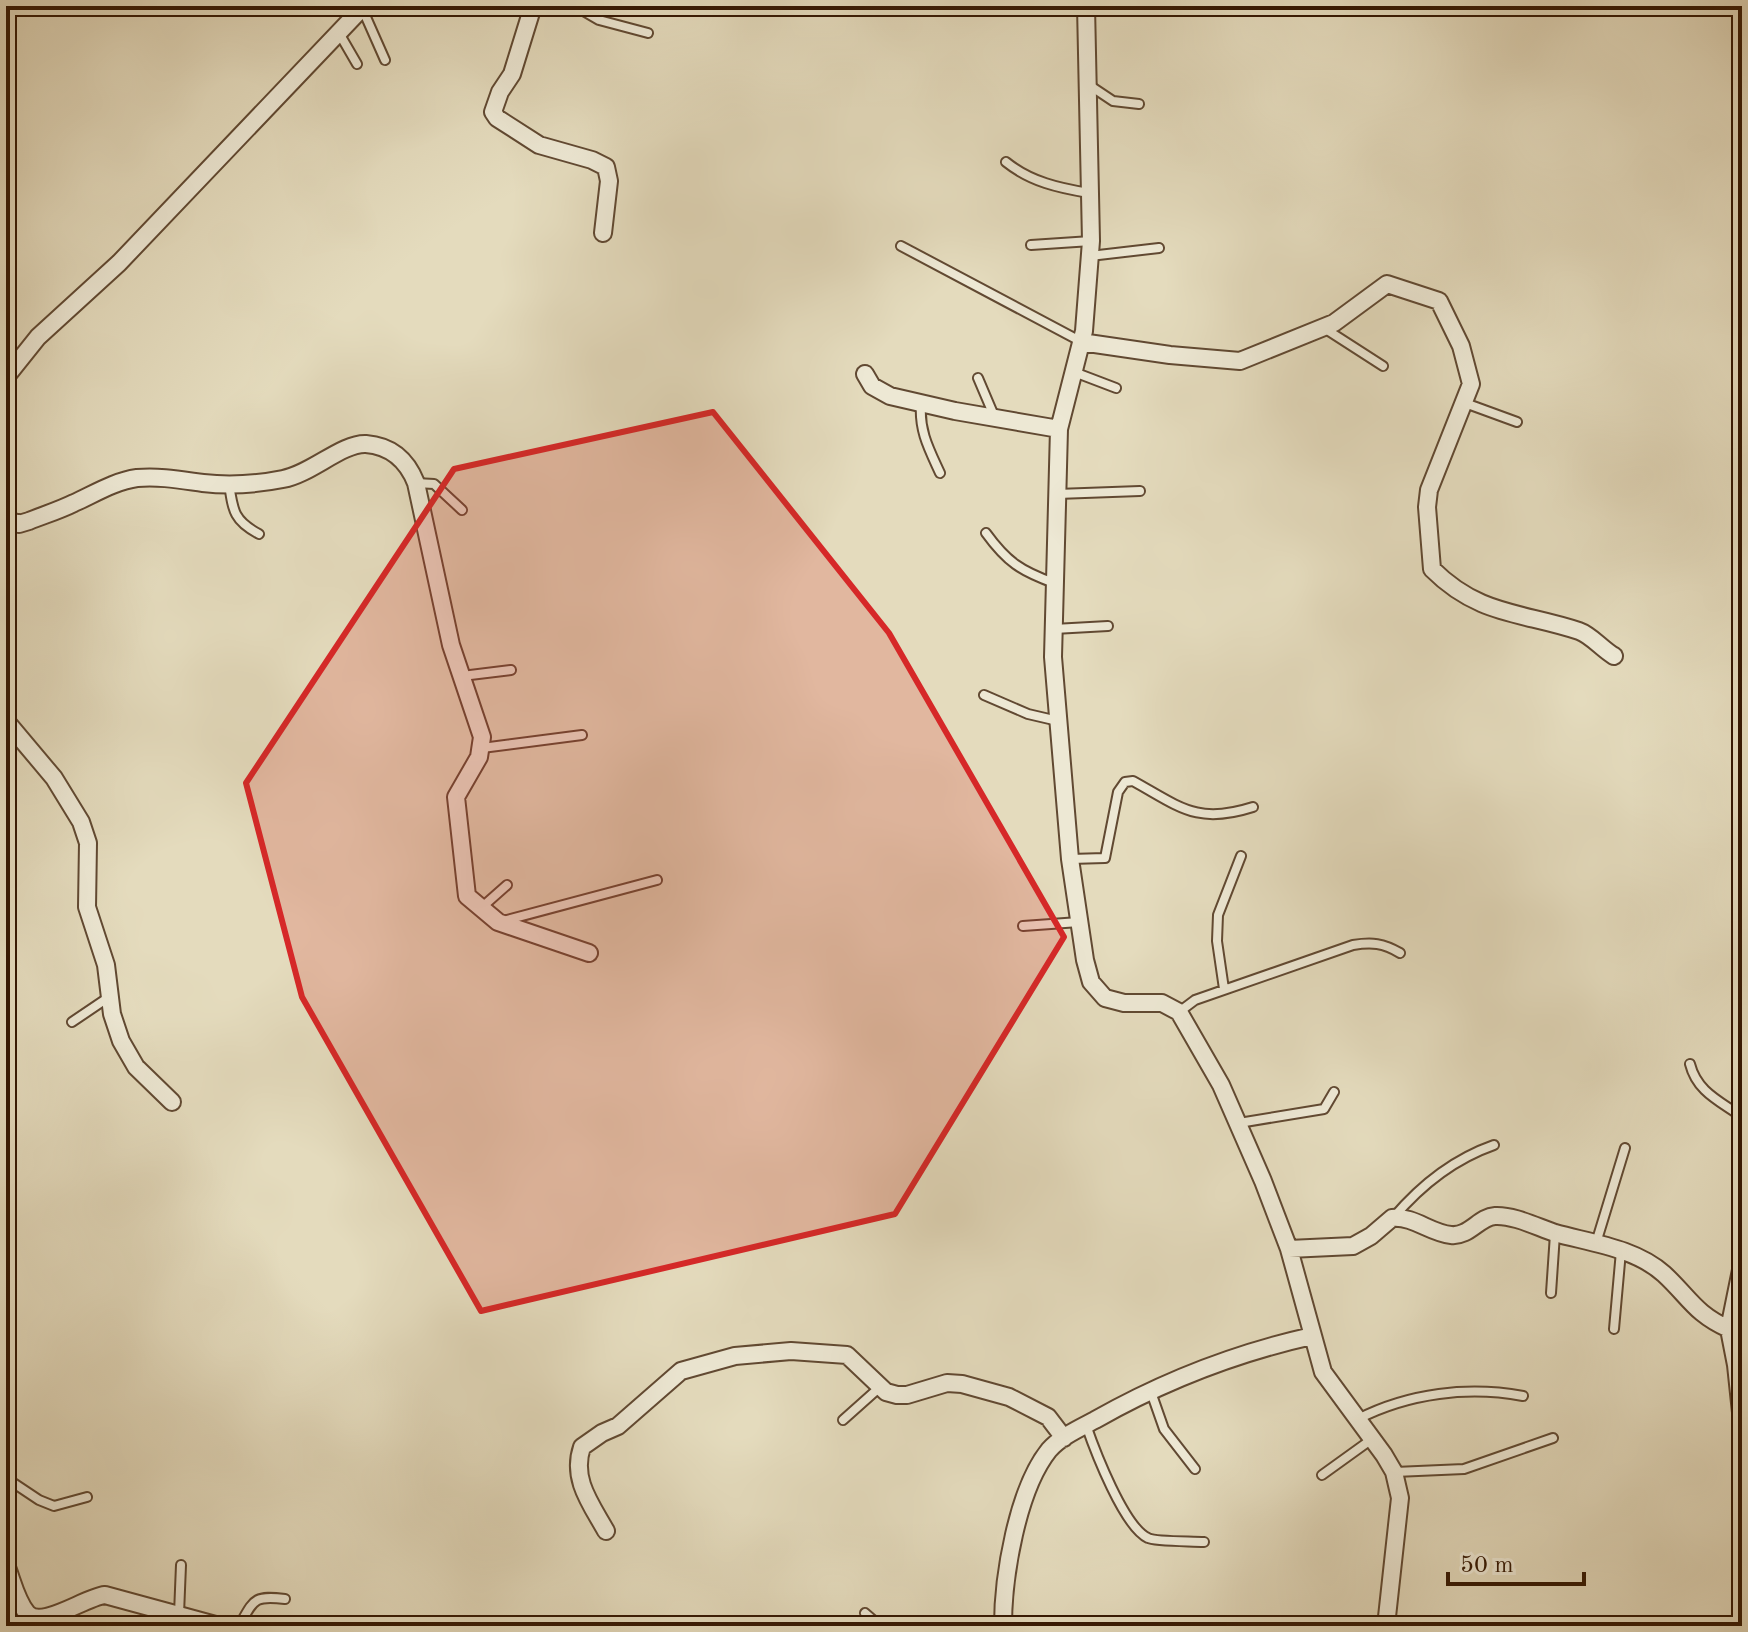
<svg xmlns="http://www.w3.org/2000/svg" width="1748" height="1632" viewBox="0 0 1748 1632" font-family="'Old Standard TT',serif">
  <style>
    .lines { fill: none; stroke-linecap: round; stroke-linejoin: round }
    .service-casing { stroke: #614932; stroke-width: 12 }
    .minor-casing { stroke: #614932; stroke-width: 20 }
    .service { stroke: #ede8d4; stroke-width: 8 }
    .minor { stroke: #ede8d4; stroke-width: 16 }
    .marked { fill: #d62828; fill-opacity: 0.2; stroke: #d62828; stroke-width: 6; stroke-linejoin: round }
  </style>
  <rect width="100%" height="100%" fill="#e4dbbd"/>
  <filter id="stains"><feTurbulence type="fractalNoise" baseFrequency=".0025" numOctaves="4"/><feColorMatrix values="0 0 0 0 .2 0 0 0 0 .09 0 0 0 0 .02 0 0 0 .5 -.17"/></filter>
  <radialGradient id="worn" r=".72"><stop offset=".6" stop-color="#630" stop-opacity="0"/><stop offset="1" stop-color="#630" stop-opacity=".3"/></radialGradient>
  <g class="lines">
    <defs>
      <path id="service" d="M 575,6 L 599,20 L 648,33
        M 362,8 L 385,60
        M 339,33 L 357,64
        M 1089,85 L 1113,101 L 1139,104
        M 1006,162 C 1031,182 1059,188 1089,193
        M 1031,245 L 1091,241
        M 901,246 L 1080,341
        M 1090,256 L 1159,248
        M 1324,328 L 1383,366
        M 1074,372 L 1116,388
        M 978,378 L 995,418
        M 1465,403 L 1517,422
        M 921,404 C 919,431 929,449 940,473
        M 416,483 L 434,484 L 462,510
        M 229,484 C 233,511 234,521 259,534
        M 1057,494 L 1140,491
        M 986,533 C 1007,562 1021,571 1054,583
        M 1054,629 L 1108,626
        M 462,676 L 511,670
        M 984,695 L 1028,714 L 1058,721
        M 482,748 L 582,735
        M 1070,859 L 1105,858 L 1118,792 L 1125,782 L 1133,781 C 1180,807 1197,825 1253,807
        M 481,908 L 507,885
        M 503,921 L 657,880
        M 1023,926 L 1079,922
        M 1224,989 L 1217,941 L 1218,915 L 1241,856
        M 1179,1012 L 1195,1000 L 1353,945 C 1372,942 1383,943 1400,953
        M 72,1022 L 109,997
        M 1690,1064 C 1697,1092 1720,1101 1742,1117
        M 1239,1123 L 1324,1109 L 1334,1092
        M 1393,1218 C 1421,1185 1454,1159 1494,1145
        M 1596,1243 L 1625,1148
        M 1551,1293 L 1555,1234
        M 1614,1329 L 1621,1251
        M 1151,1392 L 1164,1429 L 1195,1469
        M 1358,1419 C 1409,1393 1468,1386 1523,1396
        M 843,1420 L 880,1387
        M 1086,1425 C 1095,1451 1124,1527 1148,1538 C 1156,1542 1193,1541 1204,1542
        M 1395,1472 L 1464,1469 L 1553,1438
        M 1322,1475 L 1372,1439
        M 6,1478 L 39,1500 L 54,1506 L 87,1497
        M 865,1613 L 880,1626
        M 179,1614 L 181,1565
        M 239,1626 C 254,1600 253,1595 285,1599"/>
      <path id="minor" d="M 533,6 L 512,74 L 500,92 L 493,112 L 497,118 L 539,145 L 592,160 L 606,167 L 609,181 L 603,233
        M 1086,6 L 1091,241 L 1084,331 L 1059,429 L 1053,657 L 1070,859 L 1085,960 L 1091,982 L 1105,998 L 1124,1003 L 1162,1003 L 1179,1012 L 1221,1085 L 1263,1181 L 1289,1249 L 1323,1372 L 1384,1455 L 1394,1472 L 1400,1498 L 1386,1626
        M 1081,342 L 1170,355 L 1240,361 L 1334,323 L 1387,284 L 1439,301 L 1461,346 L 1471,384 L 1429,490 L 1427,507 L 1432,569 C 1479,616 1522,612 1579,631 C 1591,635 1602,649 1614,656
        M 865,374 L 872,386 L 890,396 L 955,411 L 1059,429
        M 6,377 L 38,337 L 119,263 L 364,6
        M 6,519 L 19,524 L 29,521 C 44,515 60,510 74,503 C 94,494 115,481 137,478 C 160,476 181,480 203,483 C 229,486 258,484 283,479 C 311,474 342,443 366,444 C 391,446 407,460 416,483 L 451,645 L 482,737 L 479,757 L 456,797 L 467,896 L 498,922 L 589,953
        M 6,721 L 54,778 L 81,822 L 88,843 L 87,907 L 106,965 L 112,1014 L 121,1041 L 136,1067 L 172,1102
        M 1289,1249 L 1353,1246 L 1371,1236 L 1392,1218 C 1414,1216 1430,1233 1451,1235 C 1469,1237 1479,1217 1495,1216 C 1514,1215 1537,1227 1555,1233 C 1591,1243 1635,1248 1664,1274 C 1689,1297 1695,1314 1729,1329
        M 1742,1265 L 1729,1329 L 1736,1365 L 1742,1422
        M 606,1531 C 591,1504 571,1479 582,1447 L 602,1433 L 618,1426 L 681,1371 L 735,1356 L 791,1351 L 847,1355 L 886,1392 L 897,1395 L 907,1395 L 947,1383 L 962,1384 L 1009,1397 L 1048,1417 L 1064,1438
        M 6,1565 C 12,1579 16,1600 27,1613 C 41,1630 85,1597 105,1595 L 219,1626
        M 1003,1626 C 1003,1577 1017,1490 1049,1450 C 1060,1437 1080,1428 1095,1420 C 1162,1382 1236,1353 1312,1336"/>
    </defs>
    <use href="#service" class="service-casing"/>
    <use href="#minor" class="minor-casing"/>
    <use href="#service" class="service"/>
    <use href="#minor" class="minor"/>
  </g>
  <path class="marked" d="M 713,412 L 889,633 L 1064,937 L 895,1214 L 481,1311 L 302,997 L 246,783 L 454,469 Z"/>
  <rect width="1748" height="1632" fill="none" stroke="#e4dbbd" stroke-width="32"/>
  <rect x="8" y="8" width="1732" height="1616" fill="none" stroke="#351803" stroke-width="4"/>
  <rect x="16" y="16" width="1716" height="1600" fill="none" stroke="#351803" stroke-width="2"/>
  <path d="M1448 1572v12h136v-12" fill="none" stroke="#351803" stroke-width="4"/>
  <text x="1460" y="1572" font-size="24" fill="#351803" stroke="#ede8d4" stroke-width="6" paint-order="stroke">50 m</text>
  <rect width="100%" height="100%" filter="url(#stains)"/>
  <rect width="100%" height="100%" fill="url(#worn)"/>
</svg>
